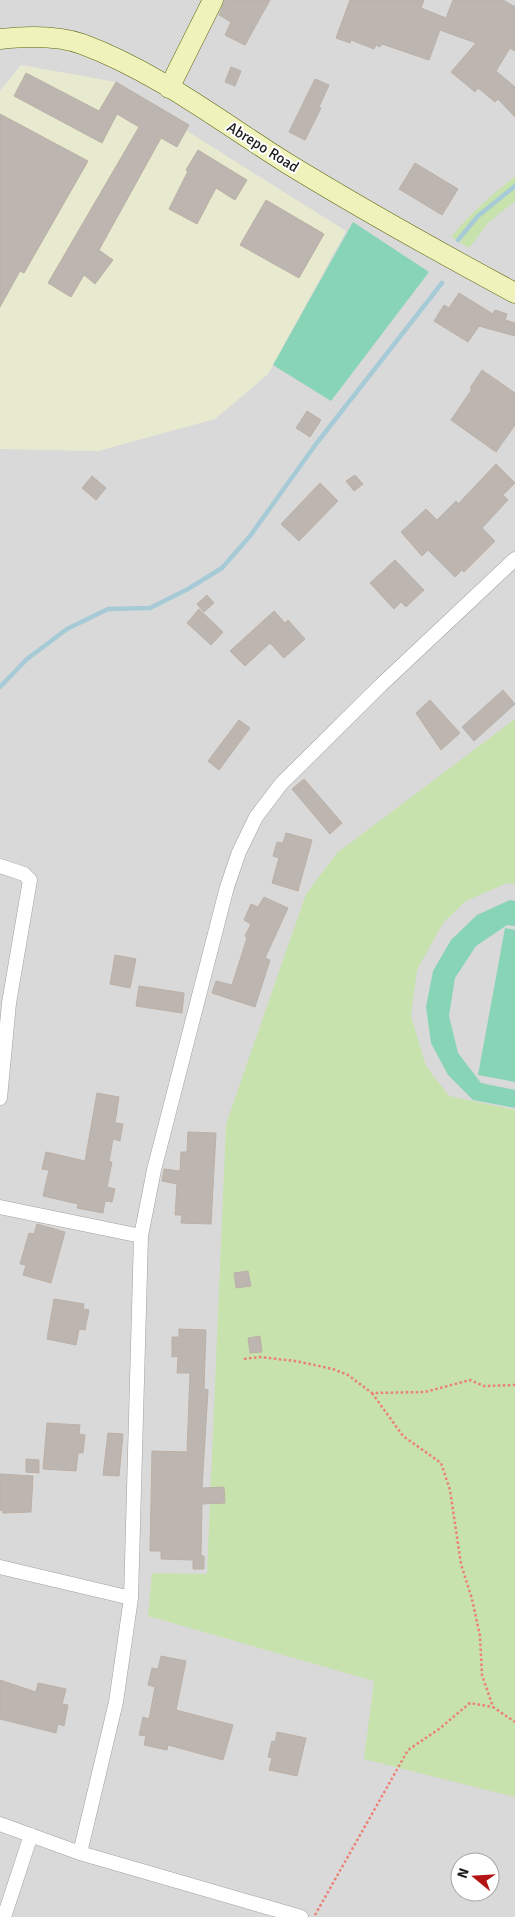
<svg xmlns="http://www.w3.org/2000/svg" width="515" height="1917" viewBox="0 0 515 1917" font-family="Signika,sans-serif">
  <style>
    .residential { fill: #dad9d9; fill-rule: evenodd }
    .farmland { fill: #e8eacf }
    .grass { fill: #c7e2ad }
    .pitch { fill: #88d4b7 }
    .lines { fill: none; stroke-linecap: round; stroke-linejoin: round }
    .stream { stroke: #a7cbd6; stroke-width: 4.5 }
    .building { fill: #bcb5b0; stroke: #bcb0a6 }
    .street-casing { stroke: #a0a0a0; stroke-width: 15 }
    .secondary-casing { stroke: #5d670f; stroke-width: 21 }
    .path { stroke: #eb8174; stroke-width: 2.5; stroke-dasharray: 2.5 2.5; stroke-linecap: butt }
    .street { stroke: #fff; stroke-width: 14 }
    .secondary { stroke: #eff2ba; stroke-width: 20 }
    .labels { text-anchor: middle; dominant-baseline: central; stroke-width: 4; stroke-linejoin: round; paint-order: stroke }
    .street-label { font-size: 15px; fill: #1c1c1c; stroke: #fff }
  </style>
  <rect width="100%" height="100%" fill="#ece9e2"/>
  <path class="residential" d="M 0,0 L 515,0 L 515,1917 L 0,1917 ZM 460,1862 L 490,1862 L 490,1892 L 460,1892 Z"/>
  <path class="farmland" d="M 21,65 L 116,82 L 189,125 L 187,131 L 346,231 L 268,374 L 215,419 L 98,451 L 0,449 L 0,91 Z"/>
  <path class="grass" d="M 515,176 L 515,201 L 489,222 L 469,248 L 451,237 C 469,214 492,195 515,176 Z
    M 515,719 L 515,884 L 507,883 L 466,901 L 443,923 L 417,970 L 411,1016 L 426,1066 L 449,1096 L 515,1110 L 515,1797 L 364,1759 L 374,1681 L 148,1616 L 152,1573 L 207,1574 L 226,1124 L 306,894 L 337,853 Z"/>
  <path class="pitch" d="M 353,222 L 429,272 L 331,401 L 273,365 Z
    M 510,900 L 515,901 L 515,926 L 507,925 L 476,946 L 455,978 L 449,1016 L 458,1053 L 481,1083 L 515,1090 L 515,1108 L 473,1100 L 448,1075 L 431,1043 L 426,1007 L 433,971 L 451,940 L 477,915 Z
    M 505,928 L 515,930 L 515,1082 L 478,1075 Z"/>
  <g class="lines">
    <path class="stream" d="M 458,240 L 478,216 L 515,186
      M 0,687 L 27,659 L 67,629 L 108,609 L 150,608 L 188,589 L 222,568 L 250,536 L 316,444 L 442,283"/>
  </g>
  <path class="building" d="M 225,0 L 270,0 L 245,45 L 225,35 L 231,22 L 219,15 Z
    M 350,0 L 424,0 L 421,8 L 446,18 L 453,0 L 503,0 L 515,7 L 515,51 L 510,48 L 496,71 L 515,87 L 515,117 L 498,99 L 495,102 L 478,88 L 475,92 L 451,72 L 476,43 L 440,30 L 429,60 L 382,44 L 380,47 L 376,45 L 374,49 L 351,40 L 350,43 L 336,38 Z
    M 231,67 L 241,71 L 235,86 L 225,82 Z
    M 26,73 L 99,111 L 116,82 L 189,125 L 177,147 L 161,138 L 99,250 L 113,260 L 95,284 L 84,275 L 71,297 L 48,283 L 139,127 L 117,114 L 102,143 L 14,96 Z
    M 315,79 L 329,85 L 319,107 L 321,108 L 305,140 L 289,132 Z
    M 0,114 L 88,161 L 24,273 L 20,271 L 0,307 Z
    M 198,150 L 247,180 L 235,200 L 216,188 L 197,224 L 169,209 L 188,171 L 186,170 Z
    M 415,163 L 458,189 L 442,215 L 399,189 Z
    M 266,200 L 324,234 L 299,278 L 240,245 Z
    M 459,293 L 493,314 L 495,310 L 507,314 L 505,320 L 515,323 L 515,336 L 479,326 L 468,342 L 434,321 L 444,305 L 449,308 Z
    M 482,370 L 515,393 L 515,425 L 496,452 L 451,420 L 472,389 L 470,388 Z
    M 307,411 L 321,420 L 310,437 L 296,428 Z
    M 496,464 L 515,483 L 503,495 L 508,500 L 482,528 L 495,541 L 464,572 L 462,570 L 455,577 L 428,550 L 422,556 L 401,532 L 426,509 L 437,520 L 456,501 L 458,504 Z
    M 355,475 L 363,484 L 354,491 L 346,481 Z
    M 92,476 L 106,488 L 96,500 L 82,488 Z
    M 320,483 L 338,501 L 299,541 L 281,524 Z
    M 395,560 L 424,590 L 406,607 L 401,602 L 394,609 L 370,583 Z
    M 207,595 L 214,603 L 204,612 L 197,604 Z
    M 199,609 L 223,632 L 211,645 L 187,623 Z
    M 274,611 L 285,623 L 288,620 L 305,639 L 284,658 L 270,643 L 245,666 L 230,651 Z
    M 503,690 L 515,704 L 474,741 L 462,727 Z
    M 430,700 L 460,733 L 441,750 L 416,713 Z
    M 239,720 L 250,728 L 219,770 L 208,761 Z
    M 304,779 L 342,823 L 330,834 L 292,789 Z
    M 286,833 L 312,840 L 298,891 L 272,883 L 279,858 L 273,856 L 277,842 L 283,843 Z
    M 264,897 L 288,908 L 265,958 L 270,960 L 255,1007 L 212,993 L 216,981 L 232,985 L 247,938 L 245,936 L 251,924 L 244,920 L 251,904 L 258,907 Z
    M 115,955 L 136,959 L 130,988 L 110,984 Z
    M 139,986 L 184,993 L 182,1013 L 136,1006 Z
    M 97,1093 L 119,1097 L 115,1123 L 123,1124 L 120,1141 L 113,1139 L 109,1162 L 112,1162 L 107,1187 L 115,1189 L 112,1202 L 105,1201 L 103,1213 L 77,1208 L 78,1204 L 43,1196 L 49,1170 L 42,1169 L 46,1152 L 85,1161 Z
    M 188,1132 L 216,1133 L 211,1224 L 181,1223 L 182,1215 L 175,1215 L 177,1184 L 162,1181 L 164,1169 L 180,1171 L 181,1152 L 187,1152 Z
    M 37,1224 L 65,1232 L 51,1283 L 23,1275 L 26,1265 L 20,1264 L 29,1233 L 34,1234 Z
    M 248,1271 L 251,1286 L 236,1288 L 234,1273 Z
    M 54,1299 L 84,1304 L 83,1309 L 89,1310 L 85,1330 L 79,1329 L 76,1345 L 47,1339 Z
    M 179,1329 L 206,1330 L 204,1389 L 208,1390 L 202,1488 L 224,1487 L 225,1503 L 202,1504 L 201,1556 L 204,1556 L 204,1569 L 193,1569 L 193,1560 L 161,1559 L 161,1551 L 150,1551 L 152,1451 L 187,1452 L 190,1373 L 177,1373 L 178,1356 L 172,1357 L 172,1337 L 179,1337 Z
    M 260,1336 L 262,1352 L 250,1353 L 248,1338 Z
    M 47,1423 L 80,1425 L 79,1434 L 85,1435 L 83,1453 L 78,1453 L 76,1471 L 43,1469 Z
    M 108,1433 L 123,1434 L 119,1476 L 103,1475 Z
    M 26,1459 L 39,1460 L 39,1473 L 26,1472 Z
    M 0,1474 L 33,1476 L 31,1512 L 3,1513 L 3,1511 L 0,1510 Z
    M 161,1656 L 186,1661 L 176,1710 L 233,1725 L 223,1760 L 168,1745 L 167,1750 L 144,1745 L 146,1736 L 139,1735 L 143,1717 L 149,1719 L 155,1687 L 148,1685 L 152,1668 L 158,1669 Z
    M 0,1680 L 36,1692 L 38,1683 L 66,1689 L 62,1704 L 68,1705 L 64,1726 L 58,1724 L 56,1733 L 0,1719 Z
    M 277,1732 L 306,1738 L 297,1776 L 269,1770 L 272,1758 L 268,1757 L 272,1741 L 275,1742 Z"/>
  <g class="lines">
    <defs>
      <path id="street" d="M 0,866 L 24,874 L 30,880 L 9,1003 L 0,1098
        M 0,1207 L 141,1236
        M 0,1567 L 131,1598
        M 0,1824 L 80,1853 L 301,1917
        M 80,1853 L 116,1702 L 131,1598 L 141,1236 L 154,1170 L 227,887 L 239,852 L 256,817 L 281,784 L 381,685 L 515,559
        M 4,1917 L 31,1835"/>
      <path id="secondary" d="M 0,39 C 27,36 57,35 82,44 C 155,71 220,121 285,162 C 360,208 437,251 515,293
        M 169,88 L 213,0"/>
    </defs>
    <use href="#street" class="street-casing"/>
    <use href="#secondary" class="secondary-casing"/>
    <path class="path" d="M 244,1359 L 260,1357 L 295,1361 L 333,1369 L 348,1375 L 372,1393 L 425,1392 L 470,1380 L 484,1386 L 515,1385
      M 372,1393 L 403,1436 L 441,1463 L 450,1490 L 461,1564 L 472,1599 L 480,1636 L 482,1675 L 493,1707 L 515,1722
      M 315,1915 L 408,1750 L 439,1729 L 470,1703 L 493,1707"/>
    <use href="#street" class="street"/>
    <use href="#secondary" class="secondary"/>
  </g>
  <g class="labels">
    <g class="street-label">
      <text transform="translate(263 147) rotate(32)">Abrepo Road</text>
    </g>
  </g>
  <g transform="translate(475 1877) rotate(288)"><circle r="24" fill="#ffffff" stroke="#a4a4a4"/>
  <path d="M0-4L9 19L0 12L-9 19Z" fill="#b41413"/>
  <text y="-8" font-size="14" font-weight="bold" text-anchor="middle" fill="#1c1c1c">N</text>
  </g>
</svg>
